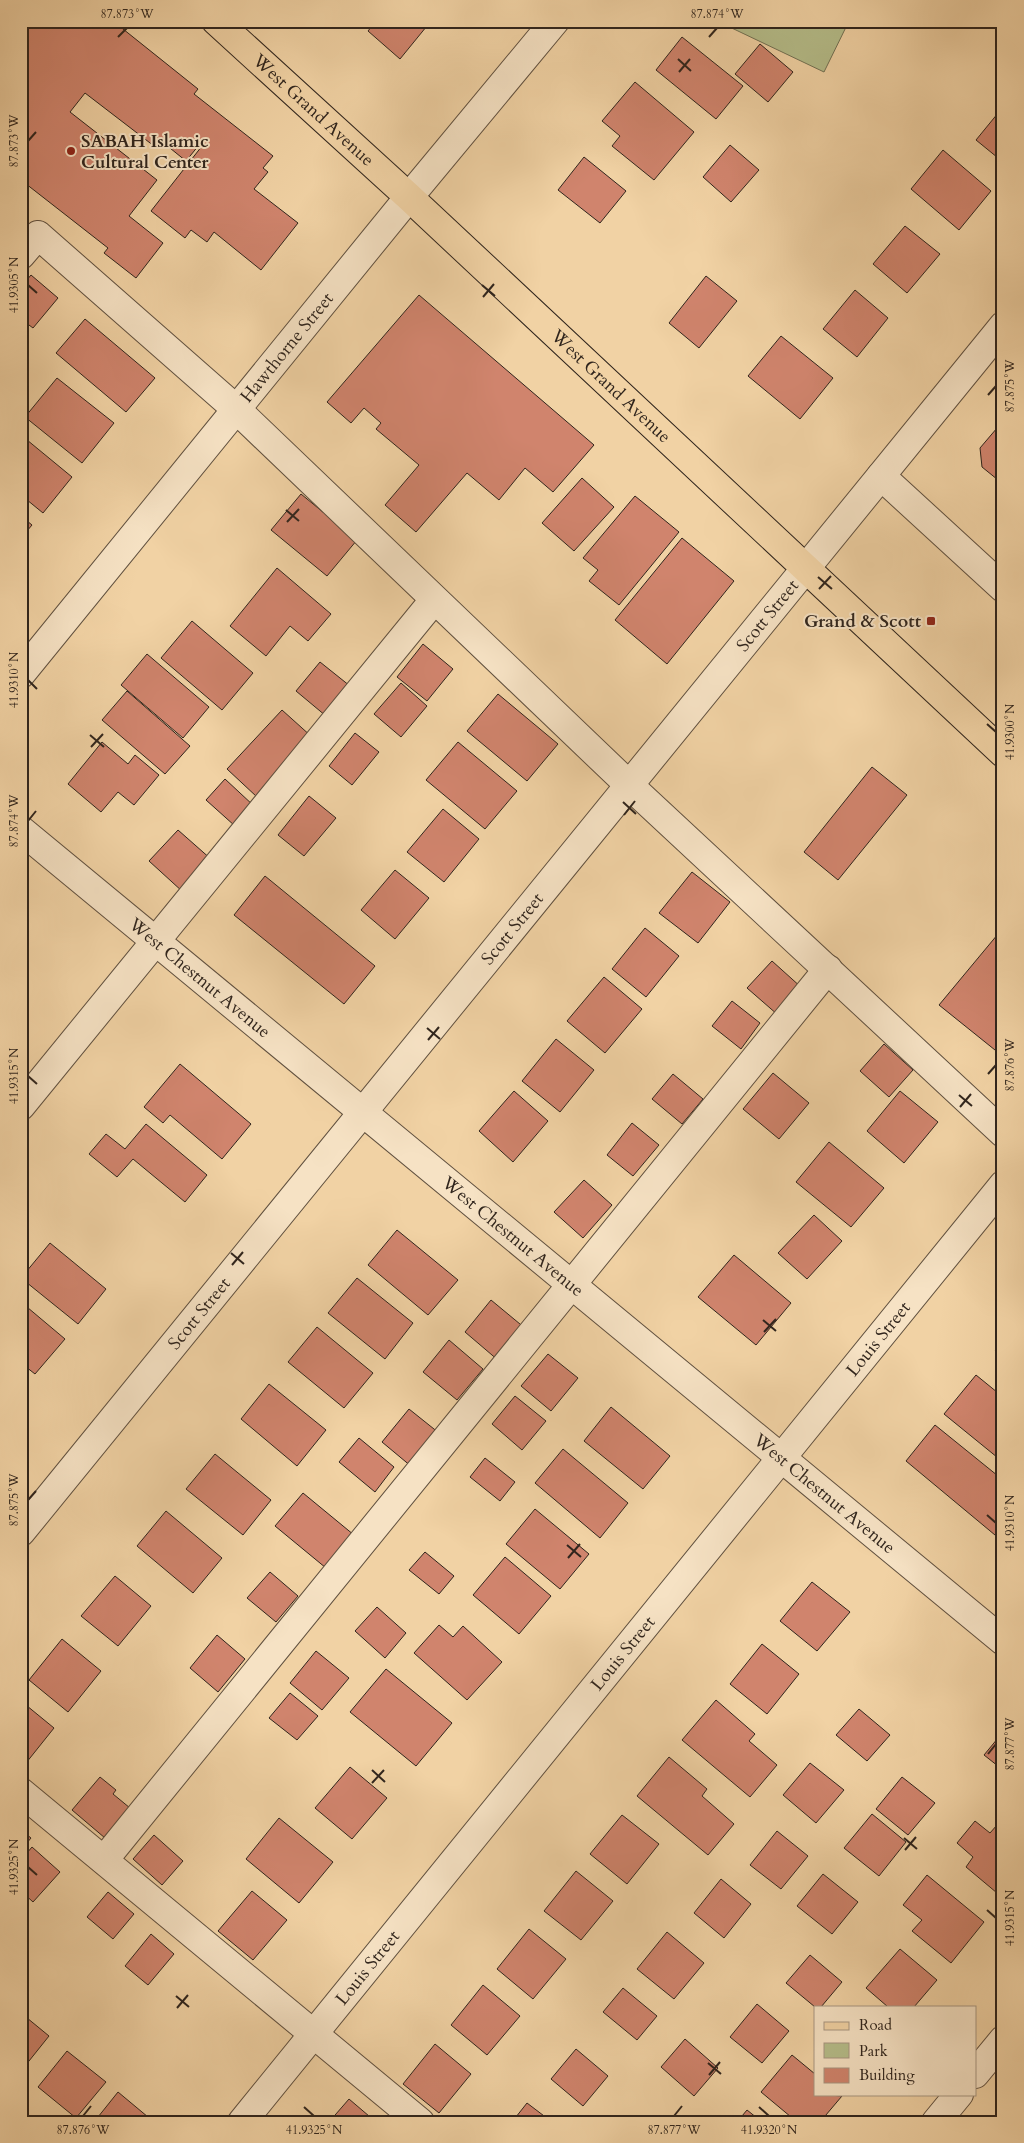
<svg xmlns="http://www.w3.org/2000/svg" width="1024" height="2143" viewBox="0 0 1024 2143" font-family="Cardo,serif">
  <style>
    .green { fill: #b5bd8a; stroke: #727154 }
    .building { fill: #d0846d; stroke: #30251d }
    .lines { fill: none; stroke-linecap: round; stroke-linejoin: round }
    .minor-casing { stroke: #60503f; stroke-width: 30 }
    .major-casing { stroke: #30251d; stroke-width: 30 }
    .minor { stroke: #f6e2c4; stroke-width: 28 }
    .major { stroke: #f1d2a4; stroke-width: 28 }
    .ticks { fill: none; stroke: #30251d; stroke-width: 2 }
    .poi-dot { fill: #8f2418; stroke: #f6e2c4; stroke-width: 2 }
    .labels { text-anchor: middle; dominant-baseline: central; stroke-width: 4; stroke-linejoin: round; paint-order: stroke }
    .street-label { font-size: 18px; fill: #30251d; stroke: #f6e2c4 }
    .poi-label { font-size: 18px; font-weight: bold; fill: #30251d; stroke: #f6e2c4; text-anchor: start }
    .neatline { fill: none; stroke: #30251d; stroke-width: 2 }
    .ticks-label { font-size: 12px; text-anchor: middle; fill: #30251d }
  </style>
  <rect width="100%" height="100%" fill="#f1d2a4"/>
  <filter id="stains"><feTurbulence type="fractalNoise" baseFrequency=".004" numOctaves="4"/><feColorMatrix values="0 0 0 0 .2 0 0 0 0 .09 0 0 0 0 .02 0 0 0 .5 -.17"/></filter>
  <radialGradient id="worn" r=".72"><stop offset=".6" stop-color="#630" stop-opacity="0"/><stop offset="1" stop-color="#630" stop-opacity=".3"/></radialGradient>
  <path class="green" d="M 717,21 L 849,21 L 824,72 Z"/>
  <path class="building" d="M 21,21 L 113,21 L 198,89 L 194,94 L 273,156 L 263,168 L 268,172 L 254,189 L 298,223 L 261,270 L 214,232 L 207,242 L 191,230 L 185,238 L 151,211 L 202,146 L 199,145 L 186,161 L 160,140 L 154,146 L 85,93 L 70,112 L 157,180 L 129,216 L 163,243 L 136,278 L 104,253 L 108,248 L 21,180 Z
    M 376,21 L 431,21 L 400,59 L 368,31 Z
    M 682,37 L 743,86 L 716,119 L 656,70 Z
    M 760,44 L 793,72 L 768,102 L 735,74 Z
    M 635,82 L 694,132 L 654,180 L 612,146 L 620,136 L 602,121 Z
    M 1003,107 L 1003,162 L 976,140 Z
    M 730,145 L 759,170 L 731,202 L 703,177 Z
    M 943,150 L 991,191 L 959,230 L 911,189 Z
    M 584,157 L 626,191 L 600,223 L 558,190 Z
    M 905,226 L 940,254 L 907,293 L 873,264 Z
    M 31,275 L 58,298 L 33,328 L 21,319 L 21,287 Z
    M 706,276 L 737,301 L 699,348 L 669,323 Z
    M 855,290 L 888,318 L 857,357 L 823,329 Z
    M 419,295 L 594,445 L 553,492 L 525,468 L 499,500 L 467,473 L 416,532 L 385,505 L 419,465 L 376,429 L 381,423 L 364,408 L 351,423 L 327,402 Z
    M 85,319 L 155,378 L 126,412 L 56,353 Z
    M 781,336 L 833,378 L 800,419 L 748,376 Z
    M 57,378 L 114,423 L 82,463 L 25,417 Z
    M 1003,421 L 1003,484 L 982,467 L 980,448 Z
    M 21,435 L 72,477 L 43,513 L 21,495 Z
    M 582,478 L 614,507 L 574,551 L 542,523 Z
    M 301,494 L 357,540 L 327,576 L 271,530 Z
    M 635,496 L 679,532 L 619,605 L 589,581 L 598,570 L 583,558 Z
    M 21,516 L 32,525 L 21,538 Z
    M 682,538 L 734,581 L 667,664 L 615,620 Z
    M 277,568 L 331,614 L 308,641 L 290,626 L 266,656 L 230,626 Z
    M 192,621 L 253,673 L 222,710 L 161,658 Z
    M 423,644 L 453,669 L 427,701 L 397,677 Z
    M 147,654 L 209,707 L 183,738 L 121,685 Z
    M 320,662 L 350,686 L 326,716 L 296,691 Z
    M 401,683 L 427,706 L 401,737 L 374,714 Z
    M 127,691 L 190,746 L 165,774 L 102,720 Z
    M 498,694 L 558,744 L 527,781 L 467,731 Z
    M 282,710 L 312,737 L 257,797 L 227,769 Z
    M 355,733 L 379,752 L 352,785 L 329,766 Z
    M 102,742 L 128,764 L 135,755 L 159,775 L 134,805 L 118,792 L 101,812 L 68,784 Z
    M 458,742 L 517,791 L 485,829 L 426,780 Z
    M 872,767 L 907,795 L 838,880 L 804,852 Z
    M 225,779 L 254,806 L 235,826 L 206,800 Z
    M 309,796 L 336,818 L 304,856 L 278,835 Z
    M 443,809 L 479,839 L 444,882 L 407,852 Z
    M 178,830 L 212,860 L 183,892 L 149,861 Z
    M 395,870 L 429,898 L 395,939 L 361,910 Z
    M 692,872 L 730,902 L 698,943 L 659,913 Z
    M 265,876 L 375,966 L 344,1004 L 234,915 Z
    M 645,928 L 679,956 L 646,997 L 612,969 Z
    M 1003,928 L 1003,1041 L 995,1050 L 939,1005 Z
    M 772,961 L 802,988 L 778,1015 L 747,988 Z
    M 604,977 L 642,1009 L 605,1053 L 567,1021 Z
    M 732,1001 L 760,1023 L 741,1049 L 712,1026 Z
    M 556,1039 L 594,1070 L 560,1112 L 522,1081 Z
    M 884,1044 L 913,1070 L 889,1097 L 860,1071 Z
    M 180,1064 L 251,1124 L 222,1159 L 170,1115 L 163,1123 L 144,1107 Z
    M 773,1073 L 809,1103 L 779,1139 L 743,1109 Z
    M 673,1074 L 703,1099 L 682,1124 L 652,1099 Z
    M 514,1091 L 548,1121 L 513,1162 L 479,1131 Z
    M 900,1091 L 938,1122 L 904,1163 L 867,1131 Z
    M 632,1123 L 659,1145 L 633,1176 L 607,1155 Z
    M 146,1124 L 207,1175 L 185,1202 L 133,1159 L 117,1177 L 89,1154 L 106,1134 L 125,1149 Z
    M 829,1142 L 884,1188 L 851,1227 L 796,1182 Z
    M 584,1180 L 612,1205 L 583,1238 L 554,1212 Z
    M 21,1203 L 27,1207 L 21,1214 Z
    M 814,1215 L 842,1241 L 807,1279 L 778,1253 Z
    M 397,1230 L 458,1280 L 428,1315 L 368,1265 Z
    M 50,1243 L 106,1289 L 78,1324 L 21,1278 Z
    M 734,1255 L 791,1303 L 756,1345 L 698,1297 Z
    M 357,1278 L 413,1323 L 385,1359 L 328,1313 Z
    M 491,1300 L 526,1329 L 499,1361 L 465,1332 Z
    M 21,1302 L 65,1339 L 35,1374 L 21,1363 Z
    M 317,1327 L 373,1373 L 344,1408 L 288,1362 Z
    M 449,1340 L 483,1369 L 457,1400 L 423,1372 Z
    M 1003,1342 L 1003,1357 L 995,1351 Z
    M 548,1354 L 578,1378 L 551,1411 L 521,1386 Z
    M 976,1375 L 1003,1397 L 1003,1462 L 944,1414 Z
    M 269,1384 L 326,1430 L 297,1466 L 241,1419 Z
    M 515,1396 L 546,1421 L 522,1450 L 492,1424 Z
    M 611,1407 L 670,1456 L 643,1489 L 584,1441 Z
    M 409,1409 L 439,1433 L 412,1467 L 382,1442 Z
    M 935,1425 L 1003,1480 L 1003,1538 L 1001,1540 L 906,1461 Z
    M 359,1438 L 394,1467 L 375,1492 L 339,1462 Z
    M 563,1449 L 628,1503 L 600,1538 L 535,1483 Z
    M 215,1454 L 271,1500 L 243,1535 L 186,1489 Z
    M 485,1458 L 515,1482 L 500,1501 L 470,1477 Z
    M 303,1493 L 354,1535 L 326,1568 L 275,1526 Z
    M 535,1509 L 589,1554 L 560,1589 L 506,1544 Z
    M 166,1511 L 222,1558 L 193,1593 L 137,1546 Z
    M 425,1552 L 454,1576 L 439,1594 L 409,1570 Z
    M 505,1557 L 551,1596 L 519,1634 L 473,1595 Z
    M 270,1572 L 298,1596 L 276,1622 L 247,1598 Z
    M 115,1576 L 151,1606 L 118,1646 L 81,1616 Z
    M 812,1582 L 850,1612 L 817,1651 L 780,1621 Z
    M 377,1607 L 406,1633 L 385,1658 L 355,1631 Z
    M 439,1625 L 453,1637 L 463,1626 L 502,1662 L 467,1700 L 414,1653 Z
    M 217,1635 L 245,1659 L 218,1692 L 190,1668 Z
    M 62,1639 L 101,1671 L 68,1712 L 29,1680 Z
    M 762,1644 L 799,1674 L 767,1714 L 730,1684 Z
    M 316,1651 L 349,1678 L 322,1710 L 290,1683 Z
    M 386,1669 L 452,1723 L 416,1766 L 350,1712 Z
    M 290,1693 L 318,1716 L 297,1740 L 269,1718 Z
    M 716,1700 L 755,1734 L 749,1741 L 777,1765 L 750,1797 L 682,1740 Z
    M 21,1701 L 54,1728 L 22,1768 L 21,1767 Z
    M 859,1709 L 890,1735 L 867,1761 L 836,1735 Z
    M 1003,1732 L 1003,1770 L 984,1755 Z
    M 669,1757 L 707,1789 L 702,1796 L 734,1824 L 708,1855 L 637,1796 Z
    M 810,1763 L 844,1790 L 816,1823 L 783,1795 Z
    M 350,1767 L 387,1798 L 352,1839 L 315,1808 Z
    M 100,1777 L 116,1790 L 113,1794 L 130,1808 L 105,1838 L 72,1810 Z
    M 902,1777 L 935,1803 L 908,1835 L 876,1809 Z
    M 872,1814 L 906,1842 L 879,1876 L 844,1848 Z
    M 622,1815 L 659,1844 L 627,1884 L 590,1854 Z
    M 279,1818 L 333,1862 L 299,1903 L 246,1859 Z
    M 975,1821 L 990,1833 L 997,1825 L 1003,1830 L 1003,1898 L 966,1867 L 973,1857 L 957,1843 Z
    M 21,1830 L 31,1838 L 21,1850 Z
    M 777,1831 L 808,1856 L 781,1889 L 750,1865 Z
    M 154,1835 L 183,1861 L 162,1885 L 133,1859 Z
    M 32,1847 L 60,1872 L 33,1902 L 21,1891 L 21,1860 Z
    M 576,1871 L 613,1901 L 581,1940 L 544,1911 Z
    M 823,1874 L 858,1902 L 832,1934 L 797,1906 Z
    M 927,1875 L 984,1922 L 951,1963 L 912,1931 L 922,1920 L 903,1905 Z
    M 721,1879 L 751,1904 L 724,1938 L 694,1913 Z
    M 252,1891 L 287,1920 L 253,1960 L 218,1931 Z
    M 108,1892 L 134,1914 L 113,1939 L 87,1917 Z
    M 529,1929 L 566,1959 L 533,1999 L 497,1969 Z
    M 667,1932 L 704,1963 L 674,1999 L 637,1969 Z
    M 151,1934 L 174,1954 L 148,1985 L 125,1966 Z
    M 900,1949 L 937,1980 L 914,2007 L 888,2007 L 866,1988 Z
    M 810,1955 L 842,1982 L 821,2007 L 815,2007 L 786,1983 Z
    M 483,1985 L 520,2016 L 487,2055 L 451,2025 Z
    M 623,1988 L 657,2016 L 637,2040 L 603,2012 Z
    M 757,2004 L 789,2031 L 762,2063 L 730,2037 Z
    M 21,2013 L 49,2036 L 21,2071 Z
    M 685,2039 L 718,2068 L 694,2096 L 661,2067 Z
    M 435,2044 L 471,2074 L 439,2113 L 403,2084 Z
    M 576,2049 L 608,2076 L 583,2106 L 551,2079 Z
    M 67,2051 L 106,2082 L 76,2118 L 38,2087 Z
    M 792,2055 L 815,2074 L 815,2094 L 842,2096 L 820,2122 L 797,2122 L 761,2092 Z
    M 118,2092 L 154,2122 L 94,2122 Z
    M 349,2099 L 376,2122 L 329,2122 Z
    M 527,2103 L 552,2122 L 512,2122 Z
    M 747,2110 L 762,2122 L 737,2122 Z"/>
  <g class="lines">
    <defs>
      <g id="minor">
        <path d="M 21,255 L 38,235 L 236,409 L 629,785 L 1003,1133"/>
        <path d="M 881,476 L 1003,588"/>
        <path id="s1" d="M 21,674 L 409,197 L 555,21"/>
        <path id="s2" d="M 21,830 L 1003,1641"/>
        <path d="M 21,1106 L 434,600"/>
        <path id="s3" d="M 21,1532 L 1003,326"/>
        <path d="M 21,1792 L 420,2122"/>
        <path d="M 104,1860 L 828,969"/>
        <path d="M 975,2074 L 1003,2040"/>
        <path id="s4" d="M 242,2122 L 1003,1185"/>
        <path d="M 936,2122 L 959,2094"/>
      </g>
      <g id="major">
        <path id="s5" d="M 216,21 L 409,197 L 1003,753"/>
      </g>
    </defs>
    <use href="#minor" class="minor-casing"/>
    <use href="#major" class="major-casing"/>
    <use href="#minor" class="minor"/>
    <use href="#major" class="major"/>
  </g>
  <path class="ticks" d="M 118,37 L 127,28M 709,37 L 717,28M 678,59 L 691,71M 679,72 L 690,59M 28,141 L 36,132M 28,285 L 37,293M 482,285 L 495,296M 483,297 L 494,284M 988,395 L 996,386M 286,510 L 299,521M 287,522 L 299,509M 818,577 L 832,589M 819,589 L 831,576M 28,680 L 37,689M 987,724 L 996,732M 90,735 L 104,747M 91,747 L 103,734M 623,802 L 636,814M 624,815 L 635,801M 28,821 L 36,811M 427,1028 L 440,1039M 428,1040 L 439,1027M 988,1074 L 996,1065M 28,1076 L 37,1084M 959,1095 L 972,1106M 960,1107 L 971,1094M 231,1253 L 244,1264M 232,1265 L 243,1252M 763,1320 L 776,1331M 764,1332 L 776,1319M 28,1500 L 36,1491M 987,1515 L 996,1523M 567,1545 L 581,1557M 568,1558 L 580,1544M 988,1754 L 996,1744M 372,1770 L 385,1782M 372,1783 L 384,1770M 904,1838 L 917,1849M 905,1850 L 916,1837M 28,1867 L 37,1875M 987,1910 L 996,1918M 176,1996 L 189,2007M 177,2008 L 188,1995M 708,2063 L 721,2074M 709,2075 L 720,2062M 304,2107 L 314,2116M 759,2107 L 769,2116M 83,2116 L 91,2106M 674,2116 L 682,2106"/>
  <g class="poi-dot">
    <circle cx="71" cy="151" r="5"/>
    <rect x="926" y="616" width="10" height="10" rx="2.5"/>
  </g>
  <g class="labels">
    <g class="street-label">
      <text stroke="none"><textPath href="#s5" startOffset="132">West Grand Avenue</textPath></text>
      <text stroke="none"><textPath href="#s1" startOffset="421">Hawthorne Street</textPath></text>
      <text stroke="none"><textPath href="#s5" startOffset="538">West Grand Avenue</textPath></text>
      <text stroke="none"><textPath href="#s3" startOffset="1182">Scott Street</textPath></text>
      <text stroke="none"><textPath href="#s3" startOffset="778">Scott Street</textPath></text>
      <text stroke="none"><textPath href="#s2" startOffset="232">West Chestnut Avenue</textPath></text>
      <text stroke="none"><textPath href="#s2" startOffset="638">West Chestnut Avenue</textPath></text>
      <text stroke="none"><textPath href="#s3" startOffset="282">Scott Street</textPath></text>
      <text stroke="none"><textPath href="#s4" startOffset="1009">Louis Street</textPath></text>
      <text stroke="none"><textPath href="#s2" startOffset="1042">West Chestnut Avenue</textPath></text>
      <text stroke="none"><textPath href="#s4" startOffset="604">Louis Street</textPath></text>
      <text stroke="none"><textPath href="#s4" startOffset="199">Louis Street</textPath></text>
    </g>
    <g class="poi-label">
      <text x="81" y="141">SABAH Islamic<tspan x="81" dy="21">Cultural Center</tspan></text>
      <text x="921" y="621" text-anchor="end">Grand &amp; Scott</text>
    </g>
  </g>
  <rect width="1024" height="2143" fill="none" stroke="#f1d2a4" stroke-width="55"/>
  <rect x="814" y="2006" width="162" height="90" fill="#f6e2c4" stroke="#a79681"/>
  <rect x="824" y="2022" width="25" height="8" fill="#f1d2a4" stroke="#a79681"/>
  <text x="859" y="2030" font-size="15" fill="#30251d">Road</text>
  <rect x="824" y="2043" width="25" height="15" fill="#b5bd8a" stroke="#a79681"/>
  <text x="859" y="2056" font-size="15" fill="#30251d">Park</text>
  <rect x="824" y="2068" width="25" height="15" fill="#d0846d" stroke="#a79681"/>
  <text x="859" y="2080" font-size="15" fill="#30251d">Building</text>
  <rect x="28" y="28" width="968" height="2088" class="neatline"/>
  <g class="ticks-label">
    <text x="127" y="18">87.873°W</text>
    <text x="717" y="18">87.874°W</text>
    <text transform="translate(14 141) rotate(-90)" y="4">87.873°W</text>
    <text transform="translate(14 285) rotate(-90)" y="4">41.9305°N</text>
    <text transform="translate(1010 386) rotate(-90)" y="4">87.875°W</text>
    <text transform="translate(14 680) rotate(-90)" y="4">41.9310°N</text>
    <text transform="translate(1010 732) rotate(-90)" y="4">41.9300°N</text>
    <text transform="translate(14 821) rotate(-90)" y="4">87.874°W</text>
    <text transform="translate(1010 1065) rotate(-90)" y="4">87.876°W</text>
    <text transform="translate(14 1076) rotate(-90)" y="4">41.9315°N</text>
    <text transform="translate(14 1500) rotate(-90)" y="4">87.875°W</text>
    <text transform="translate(1010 1523) rotate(-90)" y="4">41.9310°N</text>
    <text transform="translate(1010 1744) rotate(-90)" y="4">87.877°W</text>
    <text transform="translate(14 1867) rotate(-90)" y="4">41.9325°N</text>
    <text transform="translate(1010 1918) rotate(-90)" y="4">41.9315°N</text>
    <text x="83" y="2134">87.876°W</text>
    <text x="314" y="2134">41.9325°N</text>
    <text x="674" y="2134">87.877°W</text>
    <text x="769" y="2134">41.9320°N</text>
  </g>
  <rect width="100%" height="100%" filter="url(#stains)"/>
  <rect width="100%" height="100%" fill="url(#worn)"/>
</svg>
